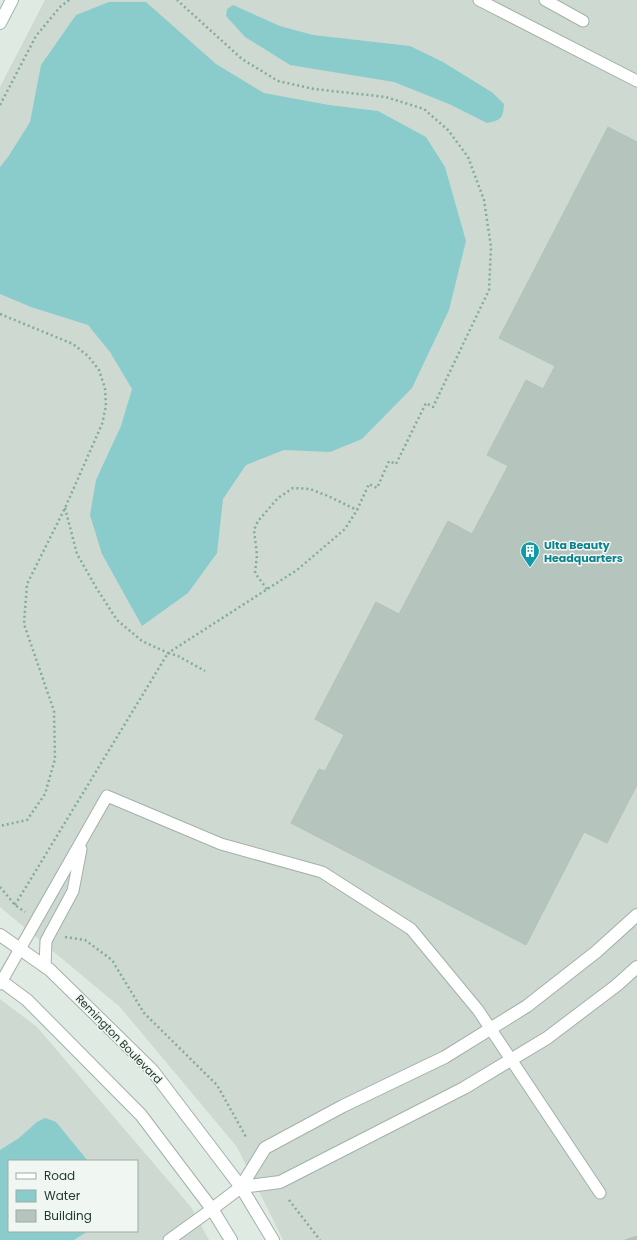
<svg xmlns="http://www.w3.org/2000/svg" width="637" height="1240" viewBox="0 0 637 1240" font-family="Poppins,sans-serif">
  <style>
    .built { fill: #ced9d2; fill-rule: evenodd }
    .water { fill: #8acccc }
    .building { fill: #b5c4bc; stroke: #b2c3b9 }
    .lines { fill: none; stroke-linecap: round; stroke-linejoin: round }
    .service-casing { stroke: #a2b1a9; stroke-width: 13 }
    .minor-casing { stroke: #a2b1a9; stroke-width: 14 }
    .tertiary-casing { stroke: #a2b1a9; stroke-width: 14 }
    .secondary-casing { stroke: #a1b8ac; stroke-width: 14 }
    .path { stroke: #81ac98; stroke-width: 2.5; stroke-dasharray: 2 3; stroke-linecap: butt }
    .service { stroke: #fff; stroke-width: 11 }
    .minor { stroke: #fff; stroke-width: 12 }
    .tertiary { stroke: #fff; stroke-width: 12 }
    .secondary { stroke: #fff; stroke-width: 12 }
    .labels { text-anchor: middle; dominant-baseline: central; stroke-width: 3; stroke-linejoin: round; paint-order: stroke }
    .culture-label { font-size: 11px; font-weight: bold; fill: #0d838f; stroke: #f0f7f2; text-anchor: start }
    .street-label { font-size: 11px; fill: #21392f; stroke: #f0f7f2 }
  </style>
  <rect width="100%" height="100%" fill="#dfeae3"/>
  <path class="built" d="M 45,0 L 637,0 L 637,1240 L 283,1240 L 237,1147 L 120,1007 L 0,907 L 0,87 Z
    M 0,999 L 37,1027 L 191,1207 L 209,1240 L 0,1240 ZM 9,1161 L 137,1161 L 137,1231 L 9,1231 Z"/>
  <path class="water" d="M 109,2 L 146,2 L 216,64 L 264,93 L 329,105 L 378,111 L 426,137 L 445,167 L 466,241 L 449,310 L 412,388 L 362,439 L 330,452 L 284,450 L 246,465 L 223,499 L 217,553 L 188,593 L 142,626 L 102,554 L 90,515 L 96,480 L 121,426 L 132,389 L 110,352 L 88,325 L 31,307 L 0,294 L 0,167 L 8,157 L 30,122 L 41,65 L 76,15 Z
    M 233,5 L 280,26 L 313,35 L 410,46 L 443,62 L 493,93 L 504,104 C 503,119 501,120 487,123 L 449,104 L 394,82 L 290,65 L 245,37 L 226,16 L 227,9 Z
    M 45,1118 L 56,1122 L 88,1161 L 9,1161 L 9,1231 L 88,1231 L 74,1240 L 0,1240 L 0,1150 L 19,1138 L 37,1122 Z"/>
  <path class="building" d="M 608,127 L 637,142 L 637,785 L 607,843 L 584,832 L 526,945 L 291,823 L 319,769 L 325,771 L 344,735 L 315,719 L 376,602 L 399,614 L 448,521 L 472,534 L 508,466 L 487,455 L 526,380 L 543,389 L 555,366 L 499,338 Z
    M 637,1236 L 637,1240 L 625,1240 Z"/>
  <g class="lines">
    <defs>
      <path id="service" d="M 479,0 L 637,81
        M 545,0 L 583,21
        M 45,967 L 46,941 L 73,891 L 81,849
        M 0,984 L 107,796 L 221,844 L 322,872 L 411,929 L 478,1010 L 600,1193
        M 169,1240 L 212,1209"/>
      <path id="minor" d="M 241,1187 L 280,1182 L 464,1088 L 547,1038 L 617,985 L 637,967
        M 212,1209 L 241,1187 L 265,1148 L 343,1106 L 445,1057 L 527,1006 L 596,952 L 637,915"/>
      <path id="tertiary" d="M 0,935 L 50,970 L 152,1070 L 241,1187 L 273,1240
        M 0,980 L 27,1000 L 141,1115 L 212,1209 L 231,1240"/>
      <path id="secondary" d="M 0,23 L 12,0"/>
    </defs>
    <use href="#service" class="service-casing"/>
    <use href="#minor" class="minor-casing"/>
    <use href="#tertiary" class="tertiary-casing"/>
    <use href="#secondary" class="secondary-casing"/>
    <path class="path" d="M 0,105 L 36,36 L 60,7 L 69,0
      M 0,314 L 73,344 L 88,356 L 99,370 L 105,388 L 106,406 L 102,424 L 65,508 L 27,584 L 24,624 L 54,711 L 55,759 L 45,794 L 27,820 L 0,826
      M 65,508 L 77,554 L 97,589 L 117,620 L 142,641 L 168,653 L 297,570 L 345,529 L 357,510 L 369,484 L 377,488 L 389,461 L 396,464 L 426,403 L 433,407 L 489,290 L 491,247 L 484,200 L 468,157 L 448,130 L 424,109 L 386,97 L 314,89 L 278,81 L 242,59 L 177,0
      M 267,589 L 255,573 L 257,555 L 254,530 L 258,521 L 278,498 L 293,488 L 310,489 L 328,496 L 357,510
      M 0,887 L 15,905 L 25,912
      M 15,905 L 168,653 L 178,656 L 205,671
      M 65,937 L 85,940 L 112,960 L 144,1013 L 217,1085 L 245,1135 L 245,1139
      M 289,1200 L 320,1240"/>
    <use href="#service" class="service"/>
    <use href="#minor" class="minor"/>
    <use href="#tertiary" class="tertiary"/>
    <use href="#secondary" class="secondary"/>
  </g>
  <defs>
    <symbol id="building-pin" viewBox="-11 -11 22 30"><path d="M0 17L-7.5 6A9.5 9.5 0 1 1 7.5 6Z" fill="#0f9aa8" stroke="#f0f7f2"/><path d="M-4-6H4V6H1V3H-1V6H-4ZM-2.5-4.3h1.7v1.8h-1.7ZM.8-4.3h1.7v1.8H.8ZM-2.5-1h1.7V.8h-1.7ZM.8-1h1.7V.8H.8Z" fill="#fff"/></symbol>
  </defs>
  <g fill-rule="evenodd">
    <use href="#building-pin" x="519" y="540" width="22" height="30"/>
  </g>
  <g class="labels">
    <g class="culture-label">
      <text x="544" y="545">Ulta Beauty<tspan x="544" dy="13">Headquarters</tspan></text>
    </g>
    <g class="street-label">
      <text transform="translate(119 1039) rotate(46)">Remington Boulevard</text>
    </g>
  </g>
  <rect x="8" y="1160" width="130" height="72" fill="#f0f7f2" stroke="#9daba4"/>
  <rect x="16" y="1173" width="20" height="6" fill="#ffffff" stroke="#9daba4"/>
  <text x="44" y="1180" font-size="12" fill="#21392f">Road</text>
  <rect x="16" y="1190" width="20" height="12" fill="#8acccc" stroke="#9daba4"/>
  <text x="44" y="1200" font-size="12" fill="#21392f">Water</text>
  <rect x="16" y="1210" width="20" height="12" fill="#b5c4bc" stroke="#9daba4"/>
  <text x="44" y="1220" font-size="12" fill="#21392f">Building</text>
</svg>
